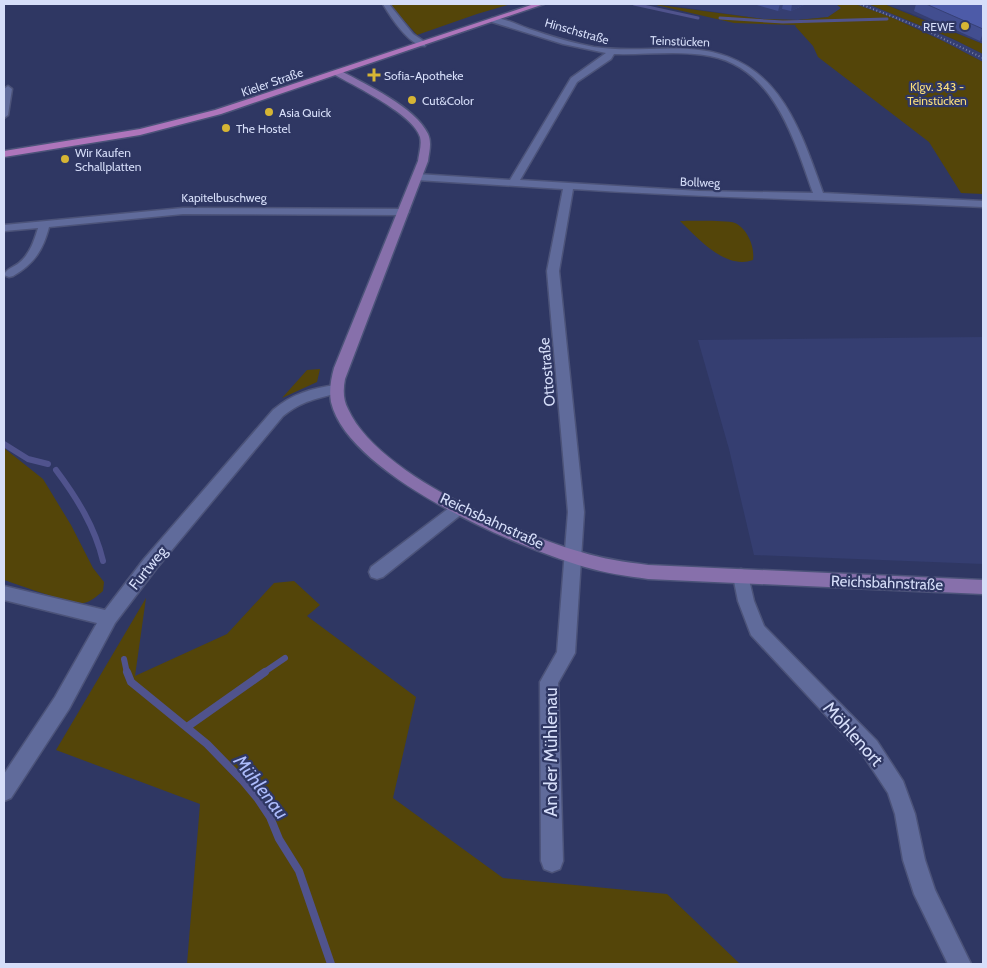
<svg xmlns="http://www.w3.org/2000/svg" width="987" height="968" viewBox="0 0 987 968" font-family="Cabin,sans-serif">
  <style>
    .built { fill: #353e71 }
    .green { fill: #544509 }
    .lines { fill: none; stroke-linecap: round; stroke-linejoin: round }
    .stream-far2 { stroke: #50538d; stroke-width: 3 }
    .stream-far1 { stroke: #50538d; stroke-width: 6 }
    .stream { stroke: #50538d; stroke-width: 8 }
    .street-casing { stroke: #4c5379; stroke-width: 3 }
    .secondary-casing { stroke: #4c5379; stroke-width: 3 }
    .primary-casing { stroke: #4c5379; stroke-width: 3 }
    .street { fill: #606b9b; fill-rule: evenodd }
    .secondary { fill: #8770ab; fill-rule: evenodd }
    .primary { fill: #ae75bb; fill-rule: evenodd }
    .rail { stroke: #7a82a7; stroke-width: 2; stroke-dasharray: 1 2.5; stroke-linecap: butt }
    .wall { fill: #424e90 }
    .shaded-wall { fill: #364076 }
    .building { fill: #4d5ba8; stroke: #364076 }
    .poi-dot { fill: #d6b534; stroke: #2f3763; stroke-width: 2 }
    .labels { text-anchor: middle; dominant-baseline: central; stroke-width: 4.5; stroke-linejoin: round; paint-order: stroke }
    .far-poi-label { font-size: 12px; fill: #d6def9; stroke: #2f3763; text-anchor: start }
    .far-street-label { font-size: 12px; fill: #d6def9; stroke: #2f3763 }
    .far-park-label { font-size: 12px; fill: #fbdf7c; stroke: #2f3763 }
    .street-label { font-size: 15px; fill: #d6def9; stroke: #2f3763 }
    .near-street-label { font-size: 18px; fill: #d6def9; stroke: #2f3763 }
    .near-water-label { font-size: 19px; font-style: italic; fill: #adbcfc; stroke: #2f3763 }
  </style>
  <rect width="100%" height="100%" fill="#2f3763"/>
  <path class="built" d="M 661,4 L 836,4 L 842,8 L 828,17 L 798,20 L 763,19 Z
    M 855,4 L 868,4 L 953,39 L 983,54 L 983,62 L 919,29 Z
    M 884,4 L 983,4 L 983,44 L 910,13 Z
    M 983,337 L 983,564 L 754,555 L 729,449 L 698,340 Z"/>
  <path class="green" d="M 389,4 L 511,4 L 477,14 L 417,35 Z
    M 652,4 L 763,19 L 798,20 L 828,17 L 841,8 L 836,4 L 855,4 L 891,17 L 943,41 L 983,62 L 983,194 L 961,193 L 929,142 L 818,57 L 813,46 L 795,26 L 796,25 L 734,23 Z
    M 868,4 L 884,4 L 983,44 L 983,54 L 953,39 Z
    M 680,221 C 692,221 726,220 735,223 C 748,229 755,248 753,260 C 725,270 698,238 680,221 Z
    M 320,369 L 317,382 L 282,398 L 307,370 Z
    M 4,448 L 43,479 L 71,525 L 93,568 L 104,582 L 103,591 C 97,596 91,602 83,603 C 69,604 20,585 4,580 Z
    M 294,581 L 320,605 L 307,616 L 416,697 L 393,798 L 503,878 L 667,894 L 740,964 L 187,964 L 200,804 L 56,750 L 146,598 L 135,676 L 227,634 L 274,583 Z"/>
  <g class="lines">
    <path class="stream-far2" d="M 634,4 L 698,18
      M 720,18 L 783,22 L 887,19"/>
    <path class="stream-far1" d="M 4,444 L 28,459 L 48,464
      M 56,470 C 77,498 95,527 103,561
      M 124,659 L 127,673
      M 263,673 L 285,658"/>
    <path class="stream" d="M 127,672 L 131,682 L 207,744 L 243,781 L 258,799 L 270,817 L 279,839 L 299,871 L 331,964
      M 187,727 L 265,672"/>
    <defs>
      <path id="street" d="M 383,4 L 389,4 L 413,34 L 425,42 L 425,46 C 410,47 390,16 383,4 Z
        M 492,18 C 503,17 518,25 529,29 C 550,36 572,43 594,47 C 626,52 657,47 689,49 C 776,54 798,123 823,193 L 983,201 L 983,207 C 846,200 710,198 573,189 L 559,271 L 584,512 L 575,653 L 558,683 L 563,861 L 560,869 L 552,872 L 544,869 L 541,861 L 540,682 L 557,652 L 568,512 L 547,271 L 563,189 L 417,180 L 412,177 L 417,174 L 510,180 L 571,78 L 606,53 L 563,44 L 492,22 ZM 614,54 C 645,55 678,50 710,56 C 774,68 794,139 813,193 L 699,191 L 520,180 L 577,82 L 611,59 Z
        M 8,86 L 12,89 L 8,115 L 4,118 L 4,89 Z
        M 183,208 L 404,209 L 409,212 L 404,215 L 183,214 L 49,227 C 43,250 34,264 13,276 L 9,277 L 4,275 C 6,269 14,267 19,263 C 30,254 34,241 38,228 L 4,231 L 4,225 Z
        M 336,385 L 341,386 L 343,389 L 341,392 C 317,399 303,400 283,416 L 156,569 L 115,623 L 69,709 L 11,798 L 4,801 L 4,774 L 55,697 L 97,623 L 4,600 L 4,586 L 105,610 L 144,559 L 273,410 C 292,394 312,388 336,385 Z
        M 458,503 L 463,505 L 466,509 L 463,513 L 383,577 L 377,579 L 371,577 L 369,572 L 371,567 L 453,505 Z
        M 741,569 L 747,571 L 754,601 L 764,626 L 877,741 L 903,781 L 915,814 L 925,860 L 935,890 L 971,964 L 948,964 L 914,894 L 903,860 L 895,814 L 888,793 L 863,755 L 751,635 L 738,601 L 733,576 L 735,571 Z"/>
      <path id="secondary" d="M 335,71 L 341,71 C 367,85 415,107 428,134 C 432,143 429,152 428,161 L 345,379 C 343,389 343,400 348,409 C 377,474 515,533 581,552 C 603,559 625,562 648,565 L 983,580 L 983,594 L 648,579 C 627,576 605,573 585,567 C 518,548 348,475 331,402 C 329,390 331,379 334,368 L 418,161 C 419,153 422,145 420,137 C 414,115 355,86 335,75 Z"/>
      <path id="primary" d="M 534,4 L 544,4 L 221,114 L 140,135 L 4,157 L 4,151 L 140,129 L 215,110 Z"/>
    </defs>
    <use href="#street" class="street-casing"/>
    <use href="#secondary" class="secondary-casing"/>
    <use href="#primary" class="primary-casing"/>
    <use href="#street" class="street"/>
    <use href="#secondary" class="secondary"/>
    <use href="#primary" class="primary"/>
    <path class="rail" d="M 860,4 L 919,27 L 983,58"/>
  </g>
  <path class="wall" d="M 753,4 L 806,4 L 791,11 L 782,9 L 778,11 Z
    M 916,4 L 983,4 L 983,40 L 980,41 L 914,11 Z"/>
  <path class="shaded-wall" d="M 780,4 L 783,4 L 782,9 L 778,11 Z
    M 792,4 L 806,4 L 791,11 Z
    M 983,33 L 983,40 L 980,41 Z"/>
  <path class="building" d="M 926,4 L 983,4 L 983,29 Z"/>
  <g class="poi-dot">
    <circle cx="965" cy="26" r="5"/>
    <path d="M371.5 67.5h5v5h5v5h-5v5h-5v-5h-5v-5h5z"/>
    <circle cx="412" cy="100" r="5"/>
    <circle cx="269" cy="112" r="5"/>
    <circle cx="226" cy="128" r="5"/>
    <circle cx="65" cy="159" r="5"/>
  </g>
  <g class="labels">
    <g class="far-poi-label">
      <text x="955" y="26" text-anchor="end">REWE</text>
      <text x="384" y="75">Sofia-Apotheke</text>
      <text x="422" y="100">Cut&amp;Color</text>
      <text x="279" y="112">Asia Quick</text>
      <text x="236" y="128">The Hostel</text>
      <text x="75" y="152">Wir Kaufen<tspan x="75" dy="14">Schallplatten</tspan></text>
    </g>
    <g class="far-street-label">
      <text transform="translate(577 31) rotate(16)">Hinschstraße</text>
      <text transform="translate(680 41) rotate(2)">Teinstücken</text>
      <text transform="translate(272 82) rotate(-19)">Kieler Straße</text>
      <text transform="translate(700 182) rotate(2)">Bollweg</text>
      <text x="224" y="197">Kapitelbuschweg</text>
    </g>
    <g class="far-park-label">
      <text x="937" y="86">Klgv. 343 -<tspan x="937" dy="14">Teinstücken</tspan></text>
    </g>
    <g class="street-label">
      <text transform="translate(547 372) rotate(-95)">Ottostraße</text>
      <text transform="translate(492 521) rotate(25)">Reichsbahnstraße</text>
      <text transform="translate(148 568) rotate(-51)">Furtweg</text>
      <text transform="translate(887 583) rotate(2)">Reichsbahnstraße</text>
    </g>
    <g class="near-street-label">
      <text transform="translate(853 734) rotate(48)">Möhlenort</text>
      <text transform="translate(551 752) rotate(-90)">An der Mühlenau</text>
    </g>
    <g class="near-water-label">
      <text transform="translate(261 787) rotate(52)">Mühlenau</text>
    </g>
  </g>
  <rect width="987" height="968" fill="none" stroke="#d6def9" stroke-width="10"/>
</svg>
